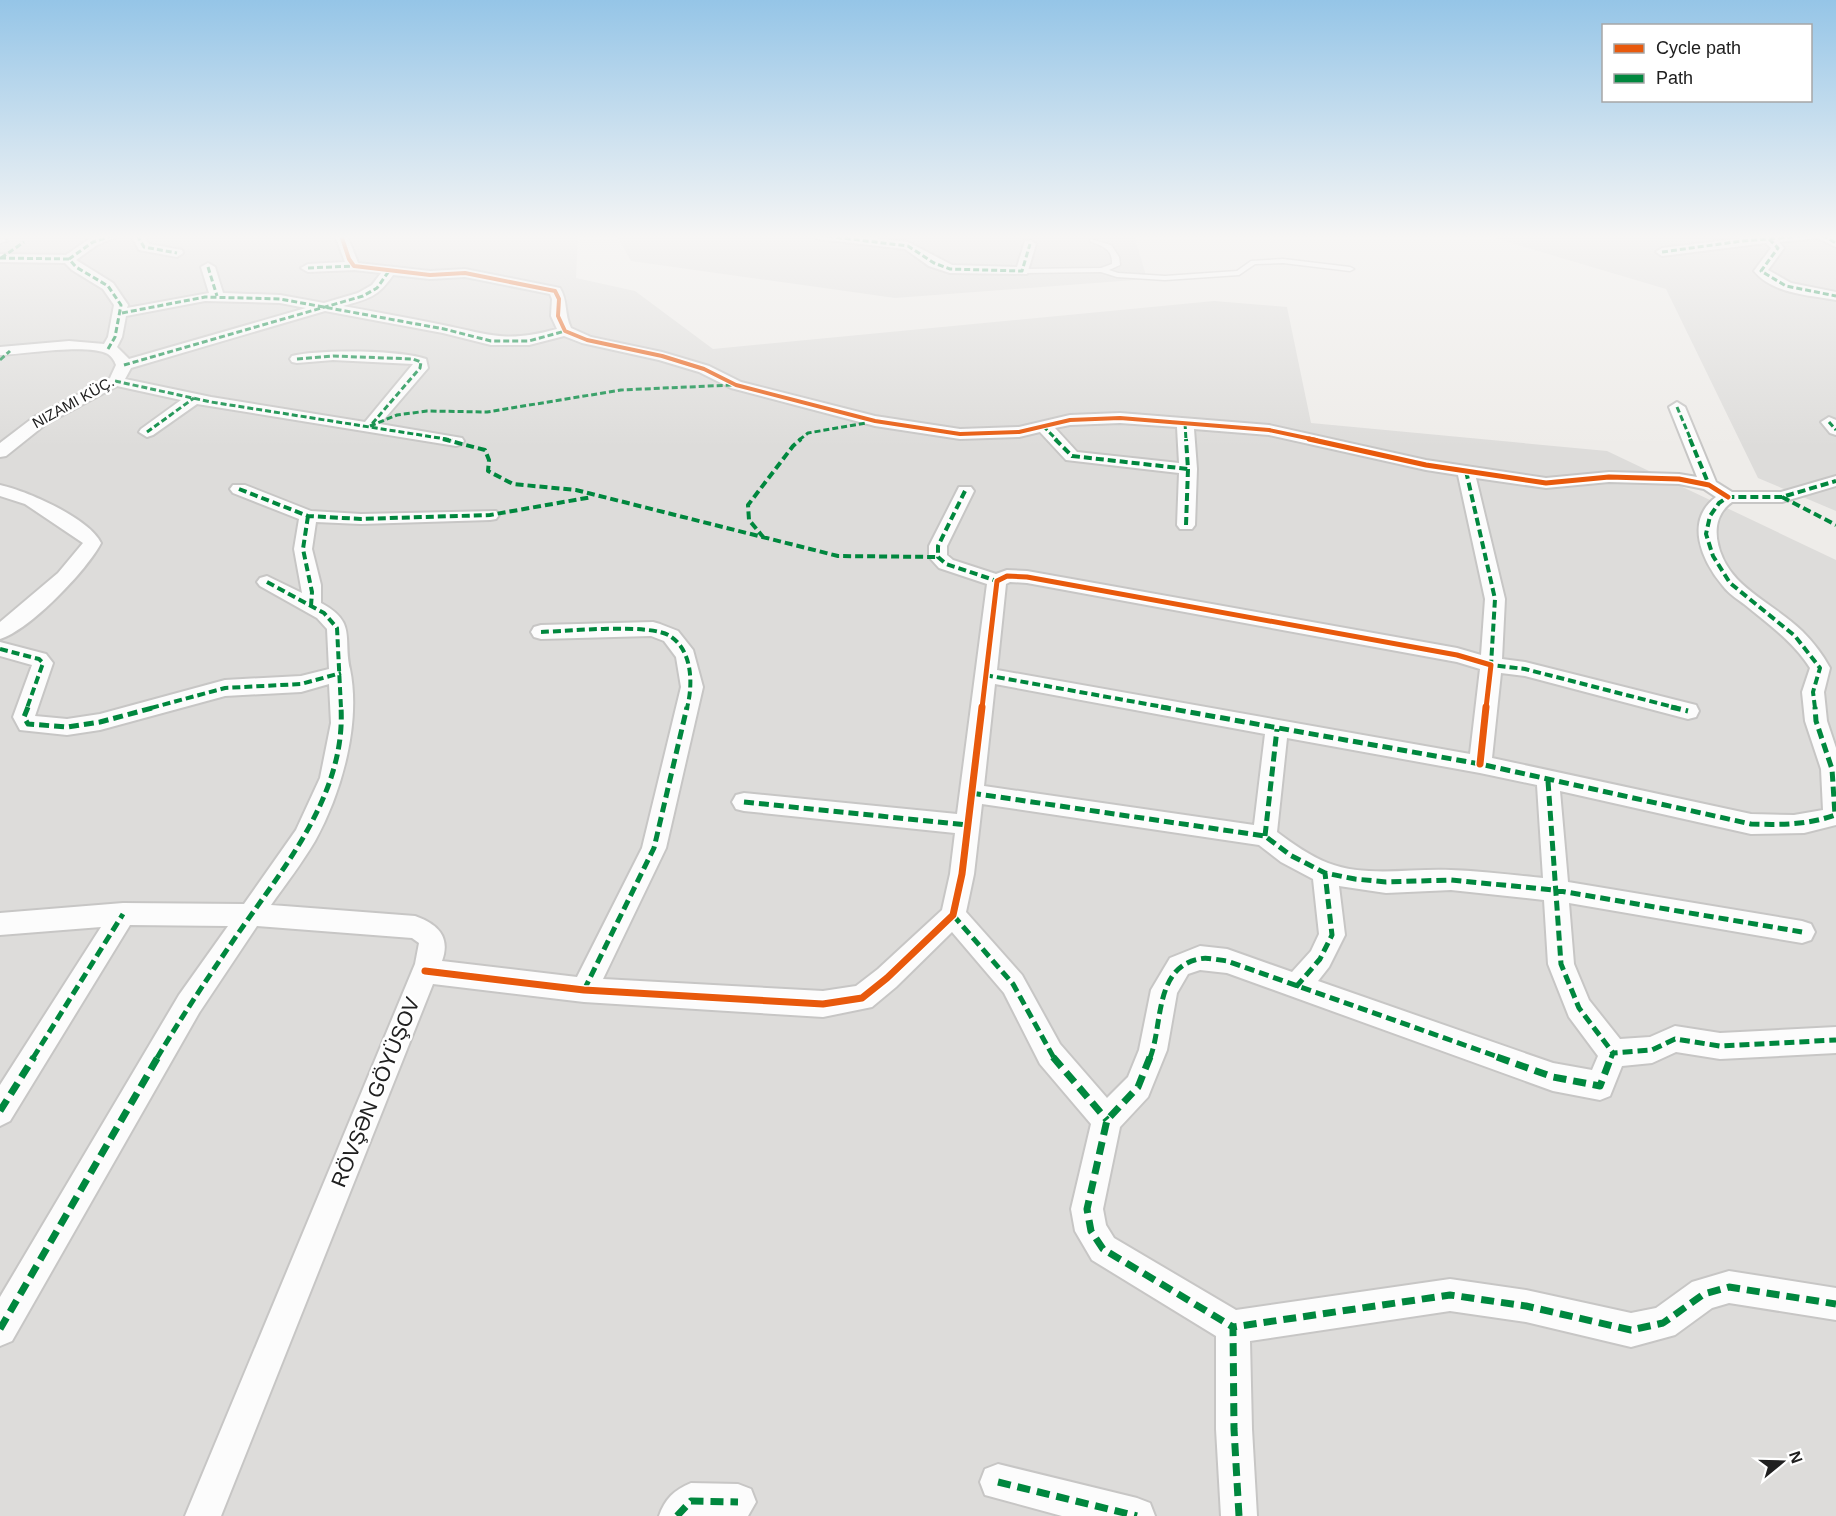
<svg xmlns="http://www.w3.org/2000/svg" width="1836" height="1516" viewBox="0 0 1836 1516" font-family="Arial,sans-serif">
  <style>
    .residential { fill: #dddcda }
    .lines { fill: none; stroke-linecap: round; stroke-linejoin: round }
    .lane-casing { stroke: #c7c6c5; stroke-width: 3 }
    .street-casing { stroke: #c7c6c5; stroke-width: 4 }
    .lane { fill: #fcfcfc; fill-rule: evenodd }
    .street { fill: #fcfcfc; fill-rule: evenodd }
    .quiet-far3 { stroke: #00873e; stroke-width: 3; stroke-dasharray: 6 3; stroke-linecap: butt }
    .quiet-far2 { stroke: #00873e; stroke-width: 4; stroke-dasharray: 8 4; stroke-linecap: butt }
    .quiet-far1 { stroke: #00873e; stroke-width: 5; stroke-dasharray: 10 5; stroke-linecap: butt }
    .quiet { stroke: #00873e; stroke-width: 7; stroke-dasharray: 13 7; stroke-linecap: butt }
    .cycleway-far2-casing { stroke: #fff; stroke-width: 6 }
    .cycleway-far1-casing { stroke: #fff; stroke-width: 8 }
    .cycleway-casing { stroke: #fff; stroke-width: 10 }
    .cycleway-far2 { stroke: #e8590c; stroke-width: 4 }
    .cycleway-far1 { stroke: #e8590c; stroke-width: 5 }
    .cycleway { stroke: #e8590c; stroke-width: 7 }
    .labels { text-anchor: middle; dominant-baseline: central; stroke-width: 5; stroke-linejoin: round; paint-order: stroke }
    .far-street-label { font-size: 15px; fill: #202020; stroke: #fff }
    .near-street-label { font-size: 21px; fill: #202020; stroke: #fff }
  </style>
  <rect width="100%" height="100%" fill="#eeece9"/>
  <path class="residential" d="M 0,235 L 578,235 L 576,278 L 635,291 L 713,349 L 1214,301 L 1287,307 L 1311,423 L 1607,451 L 1836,560 L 1836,1516 L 0,1516 Z
    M 616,235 L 1134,235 L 1147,279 L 895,298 L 631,261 Z
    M 1484,235 L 1836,235 L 1836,511 L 1758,478 L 1666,289 Z"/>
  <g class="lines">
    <defs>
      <path id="lane" d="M 854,235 L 872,235 L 847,240 L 844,238 Z
        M 0,239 L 6,240 L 7,241 L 0,243 Z
        M 1090,239 L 1111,245 L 1119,257 L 1120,265 L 1109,270 L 1118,273 L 1165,276 L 1237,271 L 1251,261 L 1283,259 L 1350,267 L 1354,269 L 1350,271 L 1283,263 L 1255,264 L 1239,275 L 1165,280 L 1117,277 L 1101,272 L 1022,273 L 1018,271 L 1022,269 L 1101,268 L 1112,264 C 1113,249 1102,246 1090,241 Z"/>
      <path id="street" d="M 102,235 L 121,235 L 97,245 L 76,260 L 113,283 L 128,305 L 127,308 L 209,293 L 201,267 L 208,263 L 215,267 L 223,293 L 280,295 L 324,303 L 358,293 L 372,285 L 381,273 L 354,270 L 308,272 L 301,268 L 308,264 L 345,262 L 335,235 L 347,235 L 358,263 L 430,271 L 465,269 L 560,288 C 568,301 564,314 571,328 L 591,337 L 662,352 L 709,366 L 741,382 L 875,416 L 960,429 L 1019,427 L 1070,415 L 1120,413 L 1269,425 L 1426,460 L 1546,478 L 1609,472 L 1679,474 L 1697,477 L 1669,407 L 1677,402 L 1685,407 L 1716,482 L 1732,492 L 1781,492 L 1836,476 L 1836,486 L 1782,502 L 1732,502 C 1705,521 1718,559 1737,579 C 1756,599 1783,612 1802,631 C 1813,642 1823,655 1830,668 L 1824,692 L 1827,721 L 1836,748 L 1836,825 L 1804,833 L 1751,834 L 1560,791 L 1568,882 L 1802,921 L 1811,924 L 1815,932 L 1811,940 L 1802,943 L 1569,903 L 1574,964 L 1589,1000 L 1620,1039 L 1650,1037 L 1675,1026 L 1720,1033 L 1836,1027 L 1836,1053 L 1720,1059 L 1676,1052 L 1652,1063 L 1622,1066 L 1610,1096 L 1600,1100 L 1553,1091 L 1227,973 L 1200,970 L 1188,974 L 1177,993 L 1167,1050 L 1152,1087 L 1148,1097 L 1120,1127 L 1103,1209 L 1106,1225 L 1114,1238 L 1236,1310 L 1450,1279 L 1526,1290 L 1631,1313 L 1656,1308 L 1692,1282 L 1729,1271 L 1836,1288 L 1836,1320 L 1729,1303 L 1712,1308 L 1675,1335 L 1631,1347 L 1526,1322 L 1450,1311 L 1250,1341 L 1252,1429 L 1257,1516 L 1221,1516 L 1216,1429 L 1216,1336 L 1092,1260 L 1075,1231 L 1071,1209 L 1091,1124 L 1040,1064 L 1004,993 L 952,932 L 896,987 L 872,1007 L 823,1017 L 584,1002 L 433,984 L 221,1516 L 185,1516 L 415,964 L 419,943 L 412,938 L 257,926 L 199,1013 L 12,1341 L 0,1346 L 0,1297 L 179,995 L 228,926 L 130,925 L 10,1121 L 0,1126 L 0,1085 L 101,927 L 0,935 L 0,913 L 123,903 L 244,904 L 296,830 L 320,778 L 331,723 L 329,684 L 301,692 L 225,696 L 100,730 L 67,735 L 20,730 L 13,717 L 32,665 L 0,656 L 0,642 L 46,654 L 53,663 L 35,716 L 67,719 L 100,714 L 225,680 L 301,676 L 329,669 L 327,629 L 317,618 L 260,586 L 257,582 L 260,578 L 267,576 L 302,593 L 294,549 L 299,519 L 233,493 L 230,489 L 233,485 L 245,485 L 311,511 L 361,514 L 496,511 L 499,515 L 496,519 L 490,520 L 361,524 L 316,522 L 312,549 L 321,585 L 321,603 C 357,622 343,638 350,669 C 361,723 342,792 315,841 C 302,863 286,884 271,905 L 415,916 C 437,924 451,936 442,961 L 577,977 L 642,848 L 681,687 L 676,657 L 664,641 L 651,636 L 541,639 L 534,637 L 531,632 L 534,627 L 541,625 L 653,622 L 660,624 L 678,631 L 693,650 L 703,687 L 666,848 L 603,979 L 823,991 L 856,986 L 878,969 L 942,910 L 950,874 L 955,833 L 744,811 L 736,809 L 732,802 L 736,795 L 744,793 L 957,814 L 987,584 L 939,568 L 929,557 L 929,546 L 959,487 L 971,487 L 974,491 L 947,546 L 947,555 L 953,560 L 996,574 L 1007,570 L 1027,571 L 1457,648 L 1481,655 L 1485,599 L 1458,475 L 1426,470 L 1269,435 L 1194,429 L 1197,469 L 1195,525 L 1192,529 L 1180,529 L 1177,525 L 1179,473 L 1066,460 L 1040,432 L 1019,437 L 960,439 L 875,426 L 731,388 L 699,372 L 659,360 L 582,343 L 564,336 L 529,345 L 491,345 L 443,333 L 325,311 L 131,368 L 125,379 L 211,397 L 365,422 L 413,364 L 333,360 L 297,363 L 292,362 L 290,359 L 292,356 C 318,349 401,350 426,359 L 428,368 L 380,424 L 462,438 L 464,441 L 462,444 L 456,446 L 197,404 L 153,435 L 147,437 L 139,432 L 141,429 L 181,400 L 117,386 L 46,424 L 6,456 L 0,457 L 0,443 L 34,417 L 110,378 L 116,365 C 114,360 112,357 108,354 C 88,343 24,354 0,355 L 0,347 L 69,341 L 104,344 L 108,337 L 114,305 L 103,289 L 72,270 L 65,263 L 0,262 L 0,254 L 66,255 L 89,239 ZM 393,275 L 430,279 L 465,277 L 550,294 L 552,299 L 551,316 L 557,329 C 507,343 491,335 443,325 C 410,318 376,312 343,306 C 368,299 378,297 393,275 ZM 205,301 L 280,303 L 306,308 L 129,359 L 117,347 L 122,337 L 126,316 ZM 1120,423 L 1177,427 L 1179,463 L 1077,452 L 1055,428 L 1070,425 ZM 1476,478 L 1546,488 L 1609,482 L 1679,484 L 1704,489 L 1716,497 C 1684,521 1702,561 1723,586 C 1728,593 1737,599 1744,604 C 1767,623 1794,642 1810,668 L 1802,692 L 1805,721 L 1821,769 L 1823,810 L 1794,815 L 1751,814 L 1492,758 L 1501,673 L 1525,676 L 1688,719 L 1696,717 L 1699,711 L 1696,705 L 1688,703 L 1525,662 L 1502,659 L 1505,599 ZM 1010,582 L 1027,583 L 1457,662 L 1480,669 L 1470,754 L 997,670 L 1006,584 ZM 995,684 L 1265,734 L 1254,825 L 984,786 ZM 1287,738 L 1480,773 L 1537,785 L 1543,878 C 1512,875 1482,871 1451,870 C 1411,868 1367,878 1328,863 C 1310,856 1293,844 1277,832 ZM 982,804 L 1259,845 L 1281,862 L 1313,879 L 1319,934 L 1311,951 L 1292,972 L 1227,949 L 1200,946 L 1170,958 L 1151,990 L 1139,1050 L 1128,1077 L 1107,1098 L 1060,1044 L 1022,975 L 966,912 L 974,874 ZM 1339,886 L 1386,893 L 1451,890 L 1544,900 L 1548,964 L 1569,1017 L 1598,1056 L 1592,1070 L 1553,1063 L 1318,981 L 1329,967 L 1345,935 Z
        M 131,235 L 143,235 L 149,244 L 182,250 L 183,253 L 177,257 L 139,250 Z
        M 812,235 L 849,235 L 908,242 L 952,265 L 1017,267 L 1025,241 L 1030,240 L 1036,244 L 1027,274 L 950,273 L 929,266 L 905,249 L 818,239 Z
        M 1768,235 L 1831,235 L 1836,238 L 1836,247 L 1818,238 L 1779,242 L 1784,248 L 1768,270 L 1791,283 L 1836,292 L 1836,300 C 1809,295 1773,294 1754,271 L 1771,248 L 1766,243 L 1662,256 L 1656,252 L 1662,248 Z
        M 1829,417 L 1836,420 L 1836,435 L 1830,433 L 1821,422 Z
        M 0,485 C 27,491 89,518 101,543 C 87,570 30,630 0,639 L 0,622 L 58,573 L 83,543 L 25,504 L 0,496 Z
        M 998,1464 L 1137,1498 L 1150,1503 L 1155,1516 L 1062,1516 L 985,1495 L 980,1482 L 985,1469 Z
        M 691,1483 L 738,1484 L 751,1489 L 756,1502 L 748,1516 L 659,1516 C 665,1499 674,1490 691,1483 Z"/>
    </defs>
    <use href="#lane" class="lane-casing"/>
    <use href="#street" class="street-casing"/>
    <use href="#lane" class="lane"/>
    <use href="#street" class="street"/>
    <path class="quiet-far3" d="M 137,235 L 144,247 L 177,253
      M 818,235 L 908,246 L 934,263 L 950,269 L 1022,271 L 1030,244
      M 1822,235 L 1836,243
      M 1769,239 L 1778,248 L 1761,271 L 1786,286 L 1836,296
      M 1662,252 L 1742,241 L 1813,235
      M 0,258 L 69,259
      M 1,258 L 24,242
      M 208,267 L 217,296
      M 308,268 L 354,266
      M 122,313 L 205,297 L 280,299 L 444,329 L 491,341 L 529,341 L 565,331
      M 108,349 L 115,337 L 121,305 L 108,286 L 76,267 L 69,259 L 93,242 L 115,235
      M 297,359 L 333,356 L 413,359 L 421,362 L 420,368 L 371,425
      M 0,360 L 10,351
      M 124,365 L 363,296 L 377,288 L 389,271
      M 115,381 L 211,402 L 452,440
      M 1677,407 L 1691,440
      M 1829,422 L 1836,430
      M 1185,423 L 1186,440
      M 370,426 L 397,415 L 427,411 L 487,412 L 621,390 L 732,385
      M 1043,426 L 1057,440
      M 147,432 L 194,398
      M 799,440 L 808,433 L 866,423"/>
    <path class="quiet-far2" d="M 443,439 L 485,450 L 489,460 L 488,471 L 513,484 L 576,490 L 838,556 L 938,557
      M 1055,439 L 1072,456 L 1188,469
      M 1690,439 L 1709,485
      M 1466,471 L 1495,599 L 1491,665 L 1525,669 L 1677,708
      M 239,489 L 308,516 L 361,519 L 490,515 L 592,497
      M 965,491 L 938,546 L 938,557 L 946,564 L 997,581
      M 1782,497 L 1836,525
      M 308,516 L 303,549 L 312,592 L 311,606
      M 1186,525 L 1188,469 L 1186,439
      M 764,538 L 749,520 L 748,505 L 793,446 L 801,439
      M 267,582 L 324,613 L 337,628 L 341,708
      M 541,632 C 568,631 651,623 670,636 C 693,651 693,685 687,708
      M 0,649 L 39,659 L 43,663 L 27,708
      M 985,675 L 1169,708
      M 151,708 L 225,688 L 301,684 L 341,673
      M 1815,708 L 1813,692 L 1820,668 L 1795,636 L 1730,583 L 1713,556 L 1706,534 L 1710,516 L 1719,503 L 1728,497 L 1782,497 L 1836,481"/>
    <path class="quiet-far1" d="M 28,707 L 24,717 L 28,724 L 67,727 L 100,722 L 156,707
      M 1161,707 L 1480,764 L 1751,824 C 1780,825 1807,825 1835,815 L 1832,769 L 1816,721 L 1815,707
      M 1671,707 L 1688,711
      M 1548,781 L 1561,964 L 1579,1008 L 1613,1053
      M 971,793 L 1265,836 L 1290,855 L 1325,873 L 1355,879 L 1386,882 L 1451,880 L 1554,890 L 1802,932
      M 744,802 L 967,825
      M 1265,836 L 1277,729
      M 953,915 L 1013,984 L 1054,1058
      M 1296,987 L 1320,959 L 1332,935 L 1325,873
      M 584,990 L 654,848 L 687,707
      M 33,1058 L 123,914
      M 157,1058 C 182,1016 209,976 237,935 C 284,867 346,794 341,707
      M 1150,1058 C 1163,1025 1154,968 1199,959 C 1207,957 1218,960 1227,961 L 1501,1058
      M 1611,1058 L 1613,1053 L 1652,1050 L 1675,1039 L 1720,1046 L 1836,1040"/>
    <path class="quiet" d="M 1053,1057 L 1107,1120
      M 1150,1057 L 1138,1087 L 1107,1120 L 1087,1209 L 1091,1231 L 1103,1249 L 1233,1327
      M 1497,1057 L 1553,1077 L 1600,1086 L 1611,1057
      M 0,1111 L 34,1057
      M 0,1329 L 158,1057
      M 998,1482 L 1137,1516
      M 677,1516 L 691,1501 L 738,1502
      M 1239,1516 L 1234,1429 L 1233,1327 L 1450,1295 L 1526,1306 L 1631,1330 L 1663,1323 L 1704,1294 L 1729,1287 L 1836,1304"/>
    <defs>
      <path id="cycleway-far2" d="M 341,235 L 349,259 L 354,266 L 430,275 L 465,273 L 555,291 L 559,299 L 558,316 L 565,331 L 587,340 L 662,356 L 704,369 L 736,385 L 875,421 L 960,434 L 1019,432 L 1070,420 L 1120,418 L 1269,430 L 1316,440"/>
      <path id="cycleway-far1" d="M 1309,439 L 1426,465 L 1546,483 L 1609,477 L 1679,479 L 1709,485 L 1728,497
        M 982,708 L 997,581 L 1007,576 L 1027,577 L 1457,655 L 1491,665 L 1486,708"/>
      <path id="cycleway" d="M 1480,764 L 1486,707
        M 425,971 L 584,990 L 823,1004 L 862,998 L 887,978 L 953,915 L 962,874 L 982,707"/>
    </defs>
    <use href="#cycleway-far2" class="cycleway-far2-casing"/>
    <use href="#cycleway-far1" class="cycleway-far1-casing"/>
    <use href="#cycleway" class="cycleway-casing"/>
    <use href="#cycleway-far2" class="cycleway-far2"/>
    <use href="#cycleway-far1" class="cycleway-far1"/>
    <use href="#cycleway" class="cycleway"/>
  </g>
  <linearGradient id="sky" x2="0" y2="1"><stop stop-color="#95c5e7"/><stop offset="0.53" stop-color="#f7f6f5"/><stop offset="1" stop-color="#f7f6f5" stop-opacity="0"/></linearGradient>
  <rect width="1836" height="447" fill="url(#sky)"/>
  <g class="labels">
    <g class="far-street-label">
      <text transform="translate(73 402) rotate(-29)">NIZAMI KÜÇ.</text>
    </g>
    <g class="near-street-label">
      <text transform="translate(375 1092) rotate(-68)">RÖVŞƏN GÖYÜŞOV</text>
    </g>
  </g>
  <rect x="1602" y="24" width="210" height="78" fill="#ffffff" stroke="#a6a6a6" stroke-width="1.5"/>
  <rect x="1614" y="44" width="30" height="9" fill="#e8590c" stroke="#a6a6a6" stroke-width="1.5"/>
  <text x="1656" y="54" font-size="18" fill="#202020">Cycle path</text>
  <rect x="1614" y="74" width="30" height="9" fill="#00873e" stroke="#a6a6a6" stroke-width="1.5"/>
  <text x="1656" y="84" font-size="18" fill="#202020">Path</text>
  <g transform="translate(1782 1462) rotate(71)" stroke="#ffffff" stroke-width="4.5" paint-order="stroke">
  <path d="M0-4.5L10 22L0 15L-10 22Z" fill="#202020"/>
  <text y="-9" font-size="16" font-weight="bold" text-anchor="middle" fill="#202020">N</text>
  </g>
</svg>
